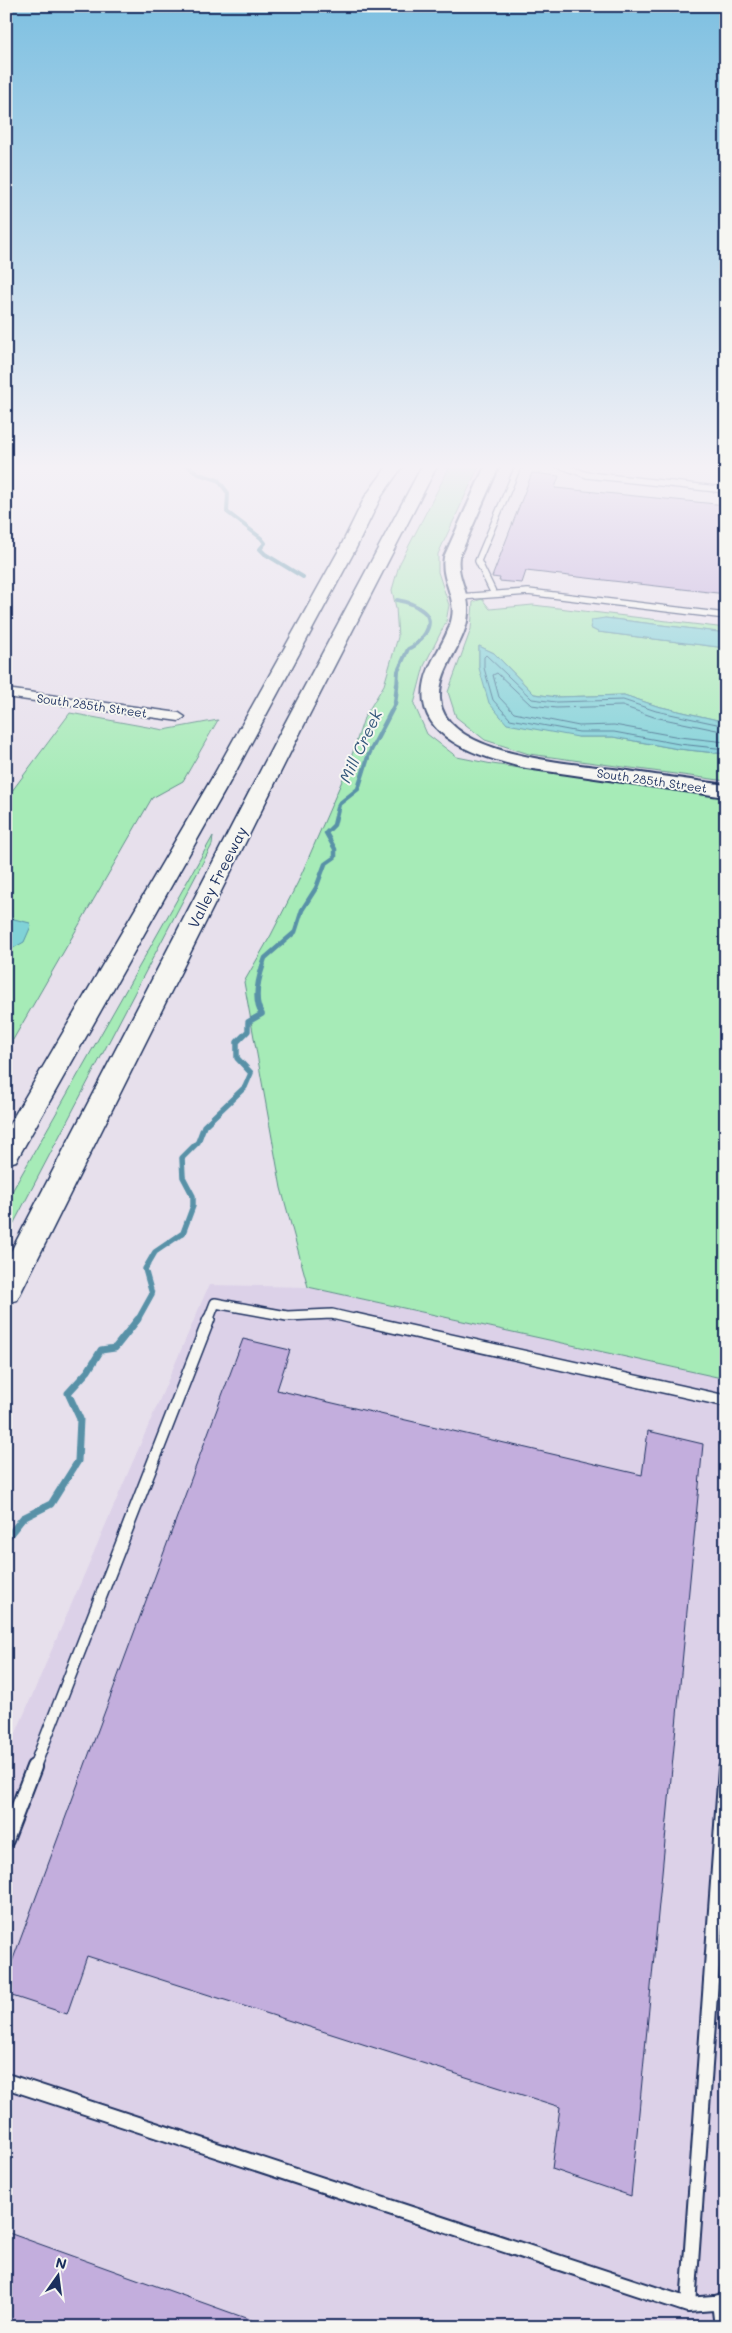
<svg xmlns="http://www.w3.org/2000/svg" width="732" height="2333" viewBox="0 0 732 2333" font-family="Mali,sans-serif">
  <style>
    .built { fill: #dcd1e8 }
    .green { fill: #a6ebb7; stroke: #608d8a }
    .water { fill: #80d2d7; stroke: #5891a7 }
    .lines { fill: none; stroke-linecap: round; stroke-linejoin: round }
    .shore { stroke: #43708e; stroke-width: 1 }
    .stream-far3 { stroke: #5891a7; stroke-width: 4 }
    .stream-far2 { stroke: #5891a7; stroke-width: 4.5 }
    .stream-far1 { stroke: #5891a7; stroke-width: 5.5 }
    .stream { stroke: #5891a7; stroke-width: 7 }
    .building { fill: #c3aedd; stroke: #1b2f5e }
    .lane-far3-casing { stroke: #1b2f5e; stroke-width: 8 }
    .lane-far2-casing { stroke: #1b2f5e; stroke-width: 12 }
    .lane-far1-casing { stroke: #1b2f5e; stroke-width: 14 }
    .lane-casing { stroke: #1b2f5e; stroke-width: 18 }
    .street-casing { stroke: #1b2f5e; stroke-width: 3 }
    .secondary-casing { stroke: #1b2f5e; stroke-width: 4 }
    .highway-casing { stroke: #1b2f5e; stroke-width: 3 }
    .lane-far3 { stroke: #f6f6f2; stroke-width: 5.5 }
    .lane-far2 { stroke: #f6f6f2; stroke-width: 9 }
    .lane-far1 { stroke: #f6f6f2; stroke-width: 11 }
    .lane { stroke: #f6f6f2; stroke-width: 14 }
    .street { fill: #f6f6f2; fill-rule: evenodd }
    .secondary { fill: #f6f6f2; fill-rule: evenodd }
    .highway { fill: #f6f6f2; fill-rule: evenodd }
    .labels { text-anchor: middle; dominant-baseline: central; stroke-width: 4; stroke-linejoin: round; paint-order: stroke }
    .far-street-label { font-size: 12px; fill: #1b2f5e; stroke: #f6f6f2 }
    .street-label { font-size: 15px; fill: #1b2f5e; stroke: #f6f6f2 }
    .water-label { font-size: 16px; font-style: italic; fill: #34587c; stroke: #f6f6f2 }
  </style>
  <rect width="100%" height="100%" fill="#e7e0ec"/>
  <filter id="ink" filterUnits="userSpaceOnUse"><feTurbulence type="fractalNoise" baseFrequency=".02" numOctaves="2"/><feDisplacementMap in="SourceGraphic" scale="10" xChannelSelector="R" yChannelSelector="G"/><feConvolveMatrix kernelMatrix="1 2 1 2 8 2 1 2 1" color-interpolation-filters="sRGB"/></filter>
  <g filter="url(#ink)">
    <path class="built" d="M 209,1285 L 308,1287 L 726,1379 L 726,2327 L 6,2327 L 6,1756 Z"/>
    <path class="green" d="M 451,464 L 480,464 L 438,554 L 438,572 L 449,605 L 446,622 L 424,666 L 414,704 L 427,734 L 457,757 L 492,764 L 726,797 L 726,1379 L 308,1287 L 281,1188 L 244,982 L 271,935 L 298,882 L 348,767 L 364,718 L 384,685 L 398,637 L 396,608 L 392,590 L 399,565 Z
      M 482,599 L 490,609 L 533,605 L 726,628 L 726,633 L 605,618 L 590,628 L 598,632 L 726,648 L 726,722 L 657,706 L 624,695 L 556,697 L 534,694 L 494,653 L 479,646 L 479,668 L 578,737 L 613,737 L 678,749 L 726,754 L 726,781 L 529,754 L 485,740 L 456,717 L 448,692 L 471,629 L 473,602 Z
      M 70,713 L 164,730 L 218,720 L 183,781 L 152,798 L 6,1052 L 6,799 Z
      M 213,836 L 212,845 L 6,1238 L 6,1202 Z"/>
    <path class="water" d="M 605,618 L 726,633 L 726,648 L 598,632 L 590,628 L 592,620 Z
      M 479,646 L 494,653 L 534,694 L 556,697 L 624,695 L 657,706 L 726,722 L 726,754 L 678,749 L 613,737 L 578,737 L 507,724 L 489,703 L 479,668 Z
      M 6,917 L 30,923 L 31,926 L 24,942 L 6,952 Z"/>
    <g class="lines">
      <path class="shore" d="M 726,726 L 656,711 L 623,700 L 556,702 L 532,699 L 486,655 L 484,657 L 484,668 L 493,700 L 510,719 L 579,732 L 614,732 L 679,744 L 726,749
        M 726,732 L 654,717 L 622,706 L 556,708 L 531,705 L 497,673 L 493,675 L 499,697 L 514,713 L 579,726 L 614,725 L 680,737 L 726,742"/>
      <path class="stream-far3" d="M 185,464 L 199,474 L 218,480 L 228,493 L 227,512 L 261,538 L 265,543 L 260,549 L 265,554 L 303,577
        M 397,687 L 398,671 L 408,649 C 420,644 438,623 423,611 C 415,604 407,602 397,600"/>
      <path class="stream-far2" d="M 262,967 L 265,958 L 295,932 L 302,910 L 316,888 L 325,864 L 335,857 L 335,849 L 326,833 L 334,825 L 339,804 L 358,789 L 369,754 L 395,704 L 397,685"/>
      <path class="stream-far1" d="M 137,1321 L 152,1294 L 145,1269 L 155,1252 L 183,1233 L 193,1206 L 193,1196 L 183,1177 L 182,1158 L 198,1142 L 204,1126 L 245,1087 L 251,1073 L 237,1058 L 237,1042 L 248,1031 L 248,1022 L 262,1014 C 253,1001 258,980 263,965"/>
      <path class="stream" d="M 6,1539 L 23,1518 L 51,1504 L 78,1461 L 80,1419 L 68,1393 L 88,1371 L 101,1350 L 115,1348 L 138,1319"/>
    </g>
    <path class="building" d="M 532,473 L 559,476 L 555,488 L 726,505 L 726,594 L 526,571 L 522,583 L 499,581 L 500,578 L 492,577 Z
      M 243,1339 L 290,1350 L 277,1390 L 642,1475 L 648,1431 L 703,1444 L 631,2196 L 552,2169 L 560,2107 L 87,1956 L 67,2014 L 6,1994 L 6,1978 Z
      M 6,2232 L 265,2325 L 265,2327 L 6,2327 Z"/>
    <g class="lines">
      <defs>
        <path id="lane-far3" d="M 557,464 L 587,475 L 726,490
          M 494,594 L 478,561 L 519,464
          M 459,597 L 528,592 L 726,616"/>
        <path id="lane-far2" d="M 208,1321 L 215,1303 L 287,1316 L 332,1314 L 362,1321"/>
        <path id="lane-far1" d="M 356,1319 L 726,1401
          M 34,1768 L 209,1319"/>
        <path id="lane" d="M 726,1769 L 688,2305 L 726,2302
          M 6,1840 L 34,1767
          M 6,2081 L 688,2305
          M 719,2302 L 722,2327"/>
        <path id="street" d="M 6,689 L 179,713 L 185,717 L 179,721 L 6,697 Z"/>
        <path id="secondary" d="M 486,464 L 500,464 L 459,557 C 456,577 470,593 468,613 C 467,643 438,667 440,699 C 444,756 571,763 613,769 C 650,774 688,780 726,785 L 726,797 L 526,768 C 483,757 412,740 425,681 C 430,658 448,640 452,617 C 456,596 440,579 444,557 Z"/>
        <path id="highway" d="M 389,464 L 404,464 L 381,497 L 355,550 L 236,771 L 16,1161 L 6,1164 L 6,1130 L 216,771 L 339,550 L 365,497 Z
          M 423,464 L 438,464 L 304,725 L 17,1300 L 6,1303 L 6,1261 L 284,725 Z"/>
      </defs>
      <use href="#lane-far3" class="lane-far3-casing"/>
      <use href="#lane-far2" class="lane-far2-casing"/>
      <use href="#lane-far1" class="lane-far1-casing"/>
      <use href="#lane" class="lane-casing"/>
      <use href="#street" class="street-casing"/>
      <use href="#secondary" class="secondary-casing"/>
      <use href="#highway" class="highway-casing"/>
      <use href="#lane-far3" class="lane-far3"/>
      <use href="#lane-far2" class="lane-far2"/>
      <use href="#lane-far1" class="lane-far1"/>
      <use href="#lane" class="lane"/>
      <use href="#street" class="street"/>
      <use href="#secondary" class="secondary"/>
      <use href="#highway" class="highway"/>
    </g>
  </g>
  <linearGradient id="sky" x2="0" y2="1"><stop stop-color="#7ec0e1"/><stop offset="0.59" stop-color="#f4f1f6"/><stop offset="1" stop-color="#f4f1f6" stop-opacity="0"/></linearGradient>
  <rect width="732" height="791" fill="url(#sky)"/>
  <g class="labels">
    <g class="far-street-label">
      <text transform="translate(92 705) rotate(8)">South 285th Street</text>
      <text transform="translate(652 780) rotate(8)">South 285th Street</text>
    </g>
    <g class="street-label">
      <text transform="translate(217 877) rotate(-63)">Valley Freeway</text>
    </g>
    <g class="water-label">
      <text transform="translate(360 746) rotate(-65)">Mill Creek</text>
    </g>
  </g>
  <rect width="732" height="2333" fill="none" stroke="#f6f6f2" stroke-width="25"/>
  <rect x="12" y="12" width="707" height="2308" fill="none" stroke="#1b2f5e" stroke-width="2" filter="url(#ink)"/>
  <g transform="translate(58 2276) rotate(14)" stroke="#f6f6f2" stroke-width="4" paint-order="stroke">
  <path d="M0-4L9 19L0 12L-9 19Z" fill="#1b2f5e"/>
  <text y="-8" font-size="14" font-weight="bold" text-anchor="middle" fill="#1b2f5e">N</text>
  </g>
</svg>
